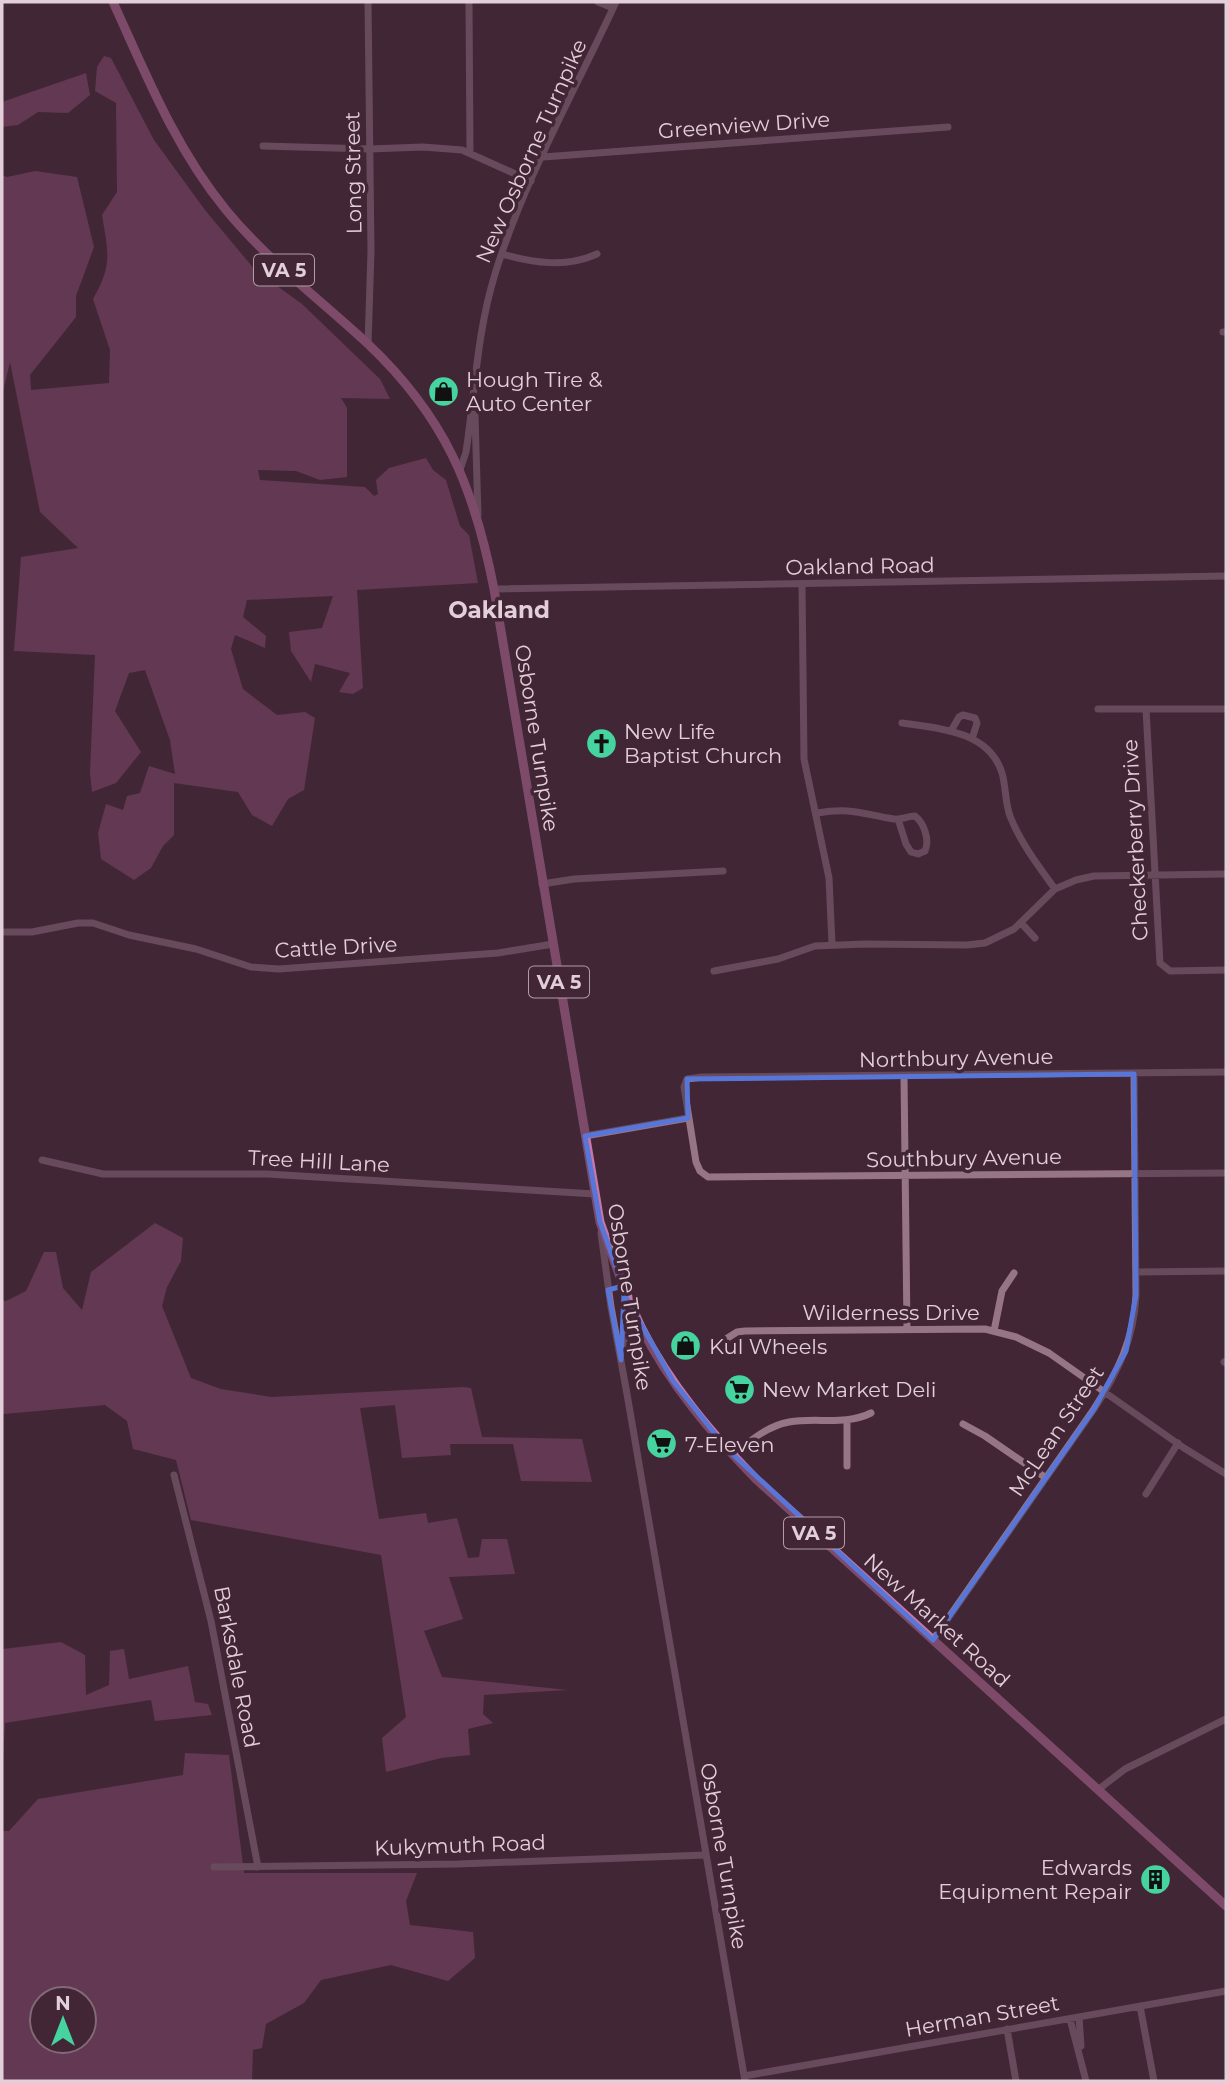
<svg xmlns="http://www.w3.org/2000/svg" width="1228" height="2083" viewBox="0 0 1228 2083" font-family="Montserrat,sans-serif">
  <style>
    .forest { fill: #8d4e74; fill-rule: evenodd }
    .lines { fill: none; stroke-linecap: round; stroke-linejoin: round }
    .minor { stroke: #967587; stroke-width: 7 }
    .major { stroke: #c776a7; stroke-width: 9 }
    .marked { fill: none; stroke: #5875d8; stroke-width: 5; stroke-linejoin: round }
    .labels { text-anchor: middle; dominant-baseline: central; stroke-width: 7; stroke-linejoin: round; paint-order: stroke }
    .shield { fill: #422636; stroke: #b29ca8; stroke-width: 2 }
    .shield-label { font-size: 19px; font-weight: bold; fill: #e2cfd9 }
    .street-label { font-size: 21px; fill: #e2cfd9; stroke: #422636 }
    .poi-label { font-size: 21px; fill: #e2cfd9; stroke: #422636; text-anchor: start }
    .neighbourhood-label { font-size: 23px; font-weight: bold; fill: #e2cfd9; stroke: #422636 }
  </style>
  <rect width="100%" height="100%" fill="#422636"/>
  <path class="forest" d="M 104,56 L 111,58 L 154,140 L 205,210 L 255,270 L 302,304 L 380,379 L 390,399 L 341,398 L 347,408 L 347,477 L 320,480 L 296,471 L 258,470 L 260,480 L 365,487 L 374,496 L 378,494 L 376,480 L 389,468 L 426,458 L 433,470 L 446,480 L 460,526 L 469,535 L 478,583 L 357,590 L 363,688 L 353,694 L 339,692 L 350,673 L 315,664 L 311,682 L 291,651 L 289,632 L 322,628 L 333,596 L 247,600 L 243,617 L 266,636 L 265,648 L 235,635 L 231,649 L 243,689 L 277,715 L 305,712 L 315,718 L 304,790 L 288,799 L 272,826 L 252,815 L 238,792 L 174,783 L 174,835 L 163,846 L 151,868 L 134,880 L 101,859 L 98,833 L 106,804 L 123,810 L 127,796 L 140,793 L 149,766 L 175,774 L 170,740 L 145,670 L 129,673 L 115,711 L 141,752 L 116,783 L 92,792 L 90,773 L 95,655 L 14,651 L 21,557 L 78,548 L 40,512 L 10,362 L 2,396 L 2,175 L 7,177 L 35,171 L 77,177 L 94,247 L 76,296 L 76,317 L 30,375 L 31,390 L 109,383 L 110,350 L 93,299 C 113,264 108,253 102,215 L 117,192 L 116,103 L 95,91 L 97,67 Z
    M 86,73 L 90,95 L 68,113 L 38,112 L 18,125 L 2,127 L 2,102 Z
    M 155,1223 L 183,1238 L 181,1261 L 167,1287 L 162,1306 L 191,1378 L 221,1389 L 271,1397 L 463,1387 L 471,1388 L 482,1437 L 582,1439 L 592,1482 L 521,1481 L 513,1444 L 450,1444 L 451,1455 L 402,1458 L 395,1405 L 360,1408 L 379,1519 L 426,1513 L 428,1523 L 457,1518 L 468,1558 L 479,1557 L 482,1539 L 507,1539 L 515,1574 L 449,1577 L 463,1619 L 424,1631 L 442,1677 L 568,1690 L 484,1695 L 483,1714 L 493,1723 L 468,1729 L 470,1755 L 441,1758 L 386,1772 L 382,1738 L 406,1717 L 381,1555 L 191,1520 L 176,1460 L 133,1449 L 127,1421 L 105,1405 L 4,1414 L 2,1416 L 2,1300 L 6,1301 L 26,1291 L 44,1252 L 56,1252 L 63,1288 L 82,1310 L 91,1272 Z
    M 2,1637 L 3,1649 L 61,1642 L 85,1655 L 86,1695 L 109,1685 L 110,1651 L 124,1649 L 129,1679 L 188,1666 L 195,1702 L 208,1704 L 212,1715 L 155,1721 L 151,1700 L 5,1723 L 2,1781 Z
    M 185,1753 L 229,1755 L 244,1873 L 417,1873 L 406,1901 L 410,1925 L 473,1932 L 475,1958 L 448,1981 L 391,1965 L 321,1980 L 304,2003 L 266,2024 L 262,2048 L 253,2050 L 252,2081 L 2,2081 L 2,1831 L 9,1831 L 38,1799 L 183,1775 ZM 42,1999 L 84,1999 L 84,2041 L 42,2041 Z"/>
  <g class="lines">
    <path class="minor" d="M 469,2 L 470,152
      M 598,2 L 613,8
      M 263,146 L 370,149 L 423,147 L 462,150 L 531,181
      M 543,157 L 948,127
      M 502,254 C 533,263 566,268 597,254
      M 1223,332 L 1226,332
      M 368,344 L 371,251 L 368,2
      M 475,415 L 478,515
      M 460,470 L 466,452 C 475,392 477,332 495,274 C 524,179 575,91 616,2
      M 802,585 L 804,759 L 829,878 L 832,944
      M 494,589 L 1226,576
      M 1098,709 L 1226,709
      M 1146,709 L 1160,963 L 1170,971 L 1226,970
      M 902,723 C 938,728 989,731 1002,773 C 1006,787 1005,802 1010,816 C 1020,842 1039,867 1055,889
      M 951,731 L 959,717 L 963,715 L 975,718 L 977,723 L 972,739
      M 817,813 C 852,807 862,814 894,819 C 901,820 908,816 915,816 C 924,823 930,840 925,851 L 918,854 L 911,852 L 906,844 L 898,819
      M 542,884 L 574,879 L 723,871
      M 1022,924 L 1035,938
      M 2,932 L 32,932 L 78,923 L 93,923 L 129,935 L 196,949 L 251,967 L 279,969 L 498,953 L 553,944
      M 714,971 L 778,959 L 815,946 L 865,944 L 967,945 L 985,943 L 1014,929 L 1055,889 L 1076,880 L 1094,876 L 1226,874
      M 1226,1072 L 702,1077 L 687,1079 L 684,1087 L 696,1162 L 700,1171 L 708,1177 L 1226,1173
      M 904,1076 L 907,1329
      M 585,1136 L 688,1118
      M 42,1160 L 103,1174 L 267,1174 L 595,1194
      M 601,1233 L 611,1307 L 627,1394 L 745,2081
      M 1136,1272 L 1226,1271
      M 994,1331 L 1002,1291 L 1014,1273
      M 726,1339 L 737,1332 L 745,1331 L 985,1329 L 1016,1337 L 1049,1353 L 1184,1448 L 1226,1474
      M 622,1349 L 625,1336 L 642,1328
      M 1224,1362 L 1226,1363
      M 963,1424 L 985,1436 L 1046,1478
      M 733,1455 C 750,1441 767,1426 789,1422 C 817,1417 845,1426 871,1413
      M 847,1466 L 847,1420
      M 174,1475 L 211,1621 L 258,1867
      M 1146,1494 L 1178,1443
      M 933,1640 L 1094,1409 C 1118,1372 1134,1339 1136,1295 L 1134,1074
      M 1099,1789 L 1125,1769 L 1226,1719
      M 214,1867 L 458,1864 L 706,1855
      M 1140,2006 L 1154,2081
      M 1079,2017 L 1081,2046
      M 1070,2019 L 1086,2081
      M 1007,2029 L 1016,2081
      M 744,2076 L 1226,1991"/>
    <path class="major" d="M 113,2 C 146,74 175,148 226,210 C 268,261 321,300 368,344 C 445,417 474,487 494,589 L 600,1222 C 613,1258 625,1293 641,1327 C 670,1385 712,1434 757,1480 L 1226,1906"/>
  </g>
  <path d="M0 0H1228V2083H0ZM 1134,1074 L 1136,1295 L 1126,1351 L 1094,1409 L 933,1640 L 727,1449 L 673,1381 L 624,1294 L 621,1360 L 608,1290 L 623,1286 L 600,1222 L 585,1136 L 688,1118 L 687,1079 Z" fill="#422636" fill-opacity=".55" fill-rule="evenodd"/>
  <path class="marked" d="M 1134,1074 L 1136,1295 L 1126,1351 L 1094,1409 L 933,1640 L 727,1449 L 673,1381 L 624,1294 L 621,1360 L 608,1290 L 623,1286 L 600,1222 L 585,1136 L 688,1118 L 687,1079 Z"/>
  <defs>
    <symbol id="shop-disc" viewBox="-11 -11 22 22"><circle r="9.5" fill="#45d49f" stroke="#422636"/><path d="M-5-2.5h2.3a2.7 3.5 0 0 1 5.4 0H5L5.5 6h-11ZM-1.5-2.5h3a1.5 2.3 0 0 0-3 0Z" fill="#111"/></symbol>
    <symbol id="church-disc" viewBox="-11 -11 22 22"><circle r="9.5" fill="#45d49f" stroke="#422636"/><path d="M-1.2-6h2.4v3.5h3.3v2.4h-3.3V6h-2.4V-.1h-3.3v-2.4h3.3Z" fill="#111"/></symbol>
    <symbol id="supermarket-disc" viewBox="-11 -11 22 22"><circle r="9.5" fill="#45d49f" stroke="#422636"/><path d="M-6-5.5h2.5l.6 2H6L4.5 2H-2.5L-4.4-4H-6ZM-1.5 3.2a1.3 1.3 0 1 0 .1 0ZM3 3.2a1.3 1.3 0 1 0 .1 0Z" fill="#111"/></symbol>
    <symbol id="building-disc" viewBox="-11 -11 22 22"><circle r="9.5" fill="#45d49f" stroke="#422636"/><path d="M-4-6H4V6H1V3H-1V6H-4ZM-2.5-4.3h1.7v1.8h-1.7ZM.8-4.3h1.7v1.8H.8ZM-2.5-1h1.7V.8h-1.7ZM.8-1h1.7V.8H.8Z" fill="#111"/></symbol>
  </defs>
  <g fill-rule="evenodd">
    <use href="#shop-disc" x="426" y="374" width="35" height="35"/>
    <use href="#church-disc" x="584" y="726" width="35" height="35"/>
    <use href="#shop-disc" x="668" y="1328" width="35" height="35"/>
    <use href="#supermarket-disc" x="722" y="1372" width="35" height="35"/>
    <use href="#supermarket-disc" x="644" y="1426" width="35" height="35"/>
    <use href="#building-disc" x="1138" y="1862" width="35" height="35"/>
  </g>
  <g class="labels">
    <g class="shield">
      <rect x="254" y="254.5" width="60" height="31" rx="5"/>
      <rect x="529" y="966.5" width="60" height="31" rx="5"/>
      <rect x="784" y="1517.5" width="60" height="31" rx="5"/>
    </g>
    <g class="shield-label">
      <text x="284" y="270">VA 5</text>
      <text x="559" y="982">VA 5</text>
      <text x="814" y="1533">VA 5</text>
    </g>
    <g class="street-label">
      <text transform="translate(744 125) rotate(-4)">Greenview Drive</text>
      <text transform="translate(531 151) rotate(-66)">New Osborne Turnpike</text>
      <text transform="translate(353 173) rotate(-91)">Long Street</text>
      <text transform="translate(860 566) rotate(-1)">Oakland Road</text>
      <text transform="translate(537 738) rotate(81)">Osborne Turnpike</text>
      <text transform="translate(1135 840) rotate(-93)">Checkerberry Drive</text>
      <text transform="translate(336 947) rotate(-3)">Cattle Drive</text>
      <text transform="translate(956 1058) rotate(-1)">Northbury Avenue</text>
      <text transform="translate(964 1158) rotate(-1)">Southbury Avenue</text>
      <text transform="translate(319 1161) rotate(3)">Tree Hill Lane</text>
      <text transform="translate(630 1297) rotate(81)">Osborne Turnpike</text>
      <text x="891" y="1312">Wilderness Drive</text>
      <text transform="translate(1056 1431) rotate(-56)">McLean Street</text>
      <text transform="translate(937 1620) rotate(42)">New Market Road</text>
      <text transform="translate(237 1667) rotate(79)">Barksdale Road</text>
      <text transform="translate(460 1845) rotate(-2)">Kukymuth Road</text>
      <text transform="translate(724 1856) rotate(80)">Osborne Turnpike</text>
      <text transform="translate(982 2016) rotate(-10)">Herman Street</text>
    </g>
    <g class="poi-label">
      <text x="466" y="379">Hough Tire &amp;<tspan x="466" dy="24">Auto Center</tspan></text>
      <text x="624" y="731">New Life<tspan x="624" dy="24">Baptist Church</tspan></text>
      <text x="709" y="1346">Kul Wheels</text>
      <text x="762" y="1389">New Market Deli</text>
      <text x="685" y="1444">7-Eleven</text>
      <text x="1132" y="1867" text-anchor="end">Edwards<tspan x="1132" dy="24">Equipment Repair</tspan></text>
    </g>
    <g class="neighbourhood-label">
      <text x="499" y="610">Oakland</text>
    </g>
  </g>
  <rect width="1228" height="2083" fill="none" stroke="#e2cfd9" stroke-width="7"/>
  <g transform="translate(63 2020)"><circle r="33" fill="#422636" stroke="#826a77" stroke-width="2"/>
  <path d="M0-5L12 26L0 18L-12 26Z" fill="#45d49f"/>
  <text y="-10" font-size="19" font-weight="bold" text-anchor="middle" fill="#e2cfd9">N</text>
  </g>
</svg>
